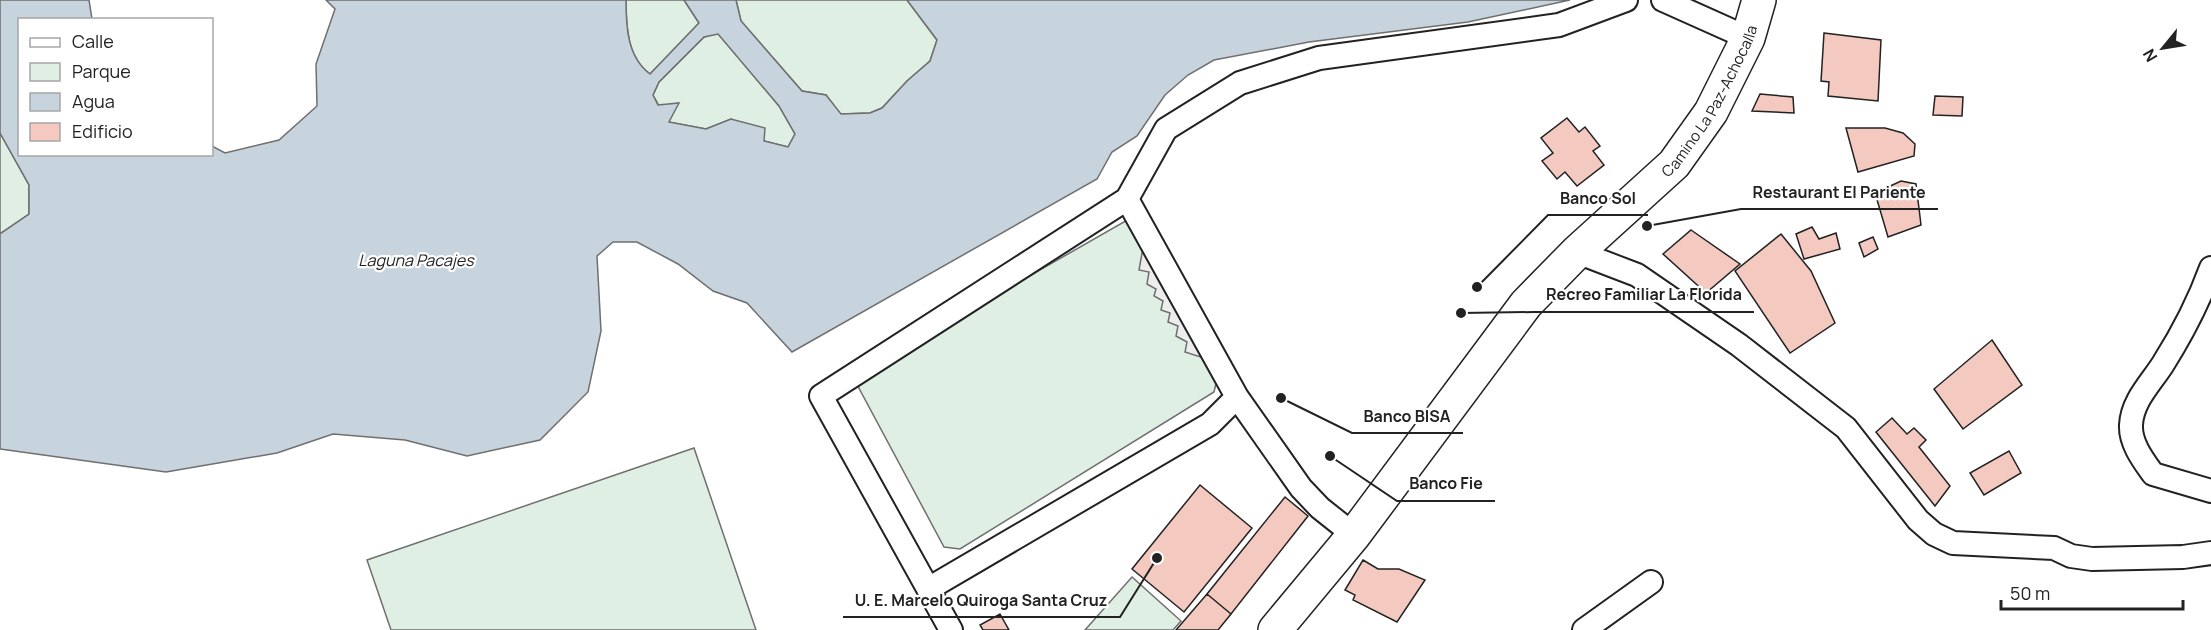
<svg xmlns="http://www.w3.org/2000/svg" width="2211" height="630" viewBox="0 0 2211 630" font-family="Manrope,sans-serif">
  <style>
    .green { fill: #e0efe3; stroke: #6f6f6f; stroke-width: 1.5 }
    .parking { fill: #ededed; stroke: #6f6f6f; stroke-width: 1.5 }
    .water { fill: #c7d3dd; stroke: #6f6f6f; stroke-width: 1.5; fill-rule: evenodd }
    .building { fill: #f3c9c0; stroke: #222; stroke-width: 1.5 }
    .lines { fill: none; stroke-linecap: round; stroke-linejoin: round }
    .minor-casing { stroke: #222; stroke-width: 26 }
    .primary-casing { stroke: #222; stroke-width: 36 }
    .minor { stroke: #fff; stroke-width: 22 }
    .primary { stroke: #fff; stroke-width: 33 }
    .labels { text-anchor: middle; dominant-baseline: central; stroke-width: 4.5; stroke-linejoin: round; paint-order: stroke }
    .street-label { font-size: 15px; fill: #222; stroke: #fff }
    .water-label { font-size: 16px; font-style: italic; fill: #222; stroke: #fff }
    .leader { fill: none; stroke: #222; stroke-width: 2 }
    .callout-dot { fill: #222; stroke: #fff; stroke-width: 2 }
    .callout-label { font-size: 16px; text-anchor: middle; font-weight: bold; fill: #222; stroke: #fff; stroke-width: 4.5; stroke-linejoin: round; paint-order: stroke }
  </style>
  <rect width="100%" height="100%" fill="#fff"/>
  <path class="green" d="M 626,0 L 684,0 L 699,23 L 650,74 C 627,57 626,26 626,0 Z
    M 736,0 L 907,0 L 937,40 L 930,61 L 907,81 L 882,108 L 870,113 L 840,114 L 826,95 L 802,91 L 741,21 Z
    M 718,33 L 779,106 L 795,134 L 788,147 L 764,141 L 731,119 L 706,129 L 668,122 L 653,95 L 659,82 L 704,37 Z
    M 0,133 L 29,185 L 29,214 L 0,234 Z
    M 1129,219 L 1144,242 L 1149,272 L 1156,289 L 1187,342 L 1207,359 L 1217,379 L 1214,392 L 960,549 L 944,547 L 853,377 Z
    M 694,448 L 756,630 L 391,630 L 367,560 Z
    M 1132,577 L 1181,621 L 1173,630 L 1085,630 Z"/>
  <path class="parking" d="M 1144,242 L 1207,359 L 1185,352 L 1187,342 L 1176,336 L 1178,326 L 1168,322 L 1170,313 L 1161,310 L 1163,301 L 1154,296 L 1156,289 L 1147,284 L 1149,272 L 1139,270 Z"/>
  <path class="water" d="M 0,0 L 89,0 L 92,19 L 20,20 L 20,154 L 212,154 L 212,146 L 225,153 L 279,140 L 317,106 L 316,64 L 335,9 L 326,0 L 626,0 C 626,26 627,57 650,74 L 699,23 L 684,0 L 736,0 L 741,21 L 802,91 L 826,95 L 841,114 L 870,113 L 882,108 L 907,81 L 930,61 L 937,40 L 907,0 L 1570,0 L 1468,22 L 1309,42 L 1214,60 L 1188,75 L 1165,95 L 1137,136 L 1112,152 L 1097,179 L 792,352 L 747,303 L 713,291 L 678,264 L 637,242 L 613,242 L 597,256 L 601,331 L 588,392 L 540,440 L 467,456 L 405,440 L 333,434 L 277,453 L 166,472 L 0,449 L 0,234 L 29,214 L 29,185 L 0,133 ZM 718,34 L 779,106 L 795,134 L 788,147 L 764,141 L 765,128 L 731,119 L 706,129 L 669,122 L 679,103 L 658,105 L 653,95 L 659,82 L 704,37 Z"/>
  <path class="building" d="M 1824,33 L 1881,40 L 1878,101 L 1828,96 L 1829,82 L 1821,81 Z
    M 1760,94 L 1793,97 L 1794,113 L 1752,111 Z
    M 1935,96 L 1963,97 L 1962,116 L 1933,115 Z
    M 1567,118 L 1579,132 L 1585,127 L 1600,146 L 1593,151 L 1604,165 L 1577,186 L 1565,172 L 1557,179 L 1542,161 L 1553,153 L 1541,138 Z
    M 1846,128 L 1885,128 L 1903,133 L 1915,144 L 1914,156 L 1858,172 Z
    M 1901,181 L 1916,184 L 1921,225 L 1888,237 L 1875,193 Z
    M 1812,227 L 1819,239 L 1836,233 L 1840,249 L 1804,259 L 1796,234 Z
    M 1691,230 L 1740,264 L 1706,293 L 1663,254 Z
    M 1781,234 L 1811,271 L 1835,323 L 1790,353 L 1735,271 Z
    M 1873,237 L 1878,249 L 1864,257 L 1859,243 Z
    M 1992,340 L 2022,385 L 1963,429 L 1934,389 Z
    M 1892,418 L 1907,434 L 1914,428 L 1926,440 L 1919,447 L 1950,486 L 1935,506 L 1876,432 Z
    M 2009,451 L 2021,473 L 1984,495 L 1970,473 Z
    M 1200,485 L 1252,528 L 1184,612 L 1132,569 Z
    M 1285,497 L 1308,516 L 1231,614 L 1207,594 Z
    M 1363,560 L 1378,569 L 1399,569 L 1425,580 L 1397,622 L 1353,600 L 1355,595 L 1345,590 Z
    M 1207,594 L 1231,614 L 1218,630 L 1176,630 Z
    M 1000,614 L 1009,630 L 983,630 L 980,625 Z"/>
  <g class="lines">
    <defs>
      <path id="minor" d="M 1663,0 L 1748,38
        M 1127,199 L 1237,397 L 1301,488 L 1320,508 L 1354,535
        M 1577,252 L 1637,275 L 1739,345 L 1846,428 L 1918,520 L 1934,534 L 1953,543 L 2054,548 L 2071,556 L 2092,559 L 2183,557 L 2211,553
        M 2211,268 C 2199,301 2182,334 2163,364 C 2151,383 2132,401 2131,425 C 2130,443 2143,460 2153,474 L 2211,491
        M 928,589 L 1210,424 L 1237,397
        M 951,630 L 821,396 L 1127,199 L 1166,129 L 1240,83 L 1319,58 L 1559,25 L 1626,0
        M 1584,630 L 1651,582"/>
      <g id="primary">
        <path id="s1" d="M 1275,630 L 1354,535 L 1526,304 L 1577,252 L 1674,164 L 1711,112 L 1748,38 L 1759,0"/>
      </g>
    </defs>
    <use href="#minor" class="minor-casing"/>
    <use href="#primary" class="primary-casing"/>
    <use href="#minor" class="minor"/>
    <use href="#primary" class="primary"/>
  </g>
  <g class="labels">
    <g class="street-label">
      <text stroke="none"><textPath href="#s1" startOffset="688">Camino La Paz-Achocalla</textPath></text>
    </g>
    <g class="water-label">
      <text x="416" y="260">Laguna Pacajes</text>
    </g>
  </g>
  <path class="leader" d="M1647 226L1741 209H1938M1477 287L1548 215H1648M1461 313L1534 312H1754M1281 398L1352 433H1463M1330 456L1397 501H1495M1157 558L1120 617H843"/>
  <g class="callout-dot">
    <circle cx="1647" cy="226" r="6"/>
    <circle cx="1477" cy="287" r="6"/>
    <circle cx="1461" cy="313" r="6"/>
    <circle cx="1281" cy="398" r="6"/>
    <circle cx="1330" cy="456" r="6"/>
    <circle cx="1157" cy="558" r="6"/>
  </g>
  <g class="callout-label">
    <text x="1839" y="198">Restaurant El Pariente</text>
    <text x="1598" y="204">Banco Sol</text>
    <text x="1644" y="300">Recreo Familiar La Florida</text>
    <text x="1407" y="422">Banco BISA</text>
    <text x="1446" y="489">Banco Fie</text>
    <text x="981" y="606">U. E. Marcelo Quiroga Santa Cruz</text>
  </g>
  <rect x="18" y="18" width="195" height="138" fill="#ffffff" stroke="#a7a7a7" stroke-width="1.5"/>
  <rect x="30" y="38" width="30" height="9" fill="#ffffff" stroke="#a7a7a7" stroke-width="1.5"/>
  <text x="72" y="48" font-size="18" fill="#222222">Calle</text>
  <rect x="30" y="63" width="30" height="18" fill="#e0efe3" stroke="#a7a7a7" stroke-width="1.5"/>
  <text x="72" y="78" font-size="18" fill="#222222">Parque</text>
  <rect x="30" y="93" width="30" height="18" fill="#c7d3dd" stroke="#a7a7a7" stroke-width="1.5"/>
  <text x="72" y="108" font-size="18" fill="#222222">Agua</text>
  <rect x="30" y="123" width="30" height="18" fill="#f3c9c0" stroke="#a7a7a7" stroke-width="1.5"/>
  <text x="72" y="138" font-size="18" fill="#222222">Edificio</text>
  <g transform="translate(2163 48) rotate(240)" stroke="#ffffff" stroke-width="4.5" paint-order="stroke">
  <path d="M0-4.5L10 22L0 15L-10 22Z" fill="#222222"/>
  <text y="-9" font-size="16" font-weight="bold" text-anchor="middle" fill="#222222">N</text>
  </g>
  <path d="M2001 600v9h182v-9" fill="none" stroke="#222222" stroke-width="3"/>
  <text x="2010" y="600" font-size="18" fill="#222222" stroke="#ffffff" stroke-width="4.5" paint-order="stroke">50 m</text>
</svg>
